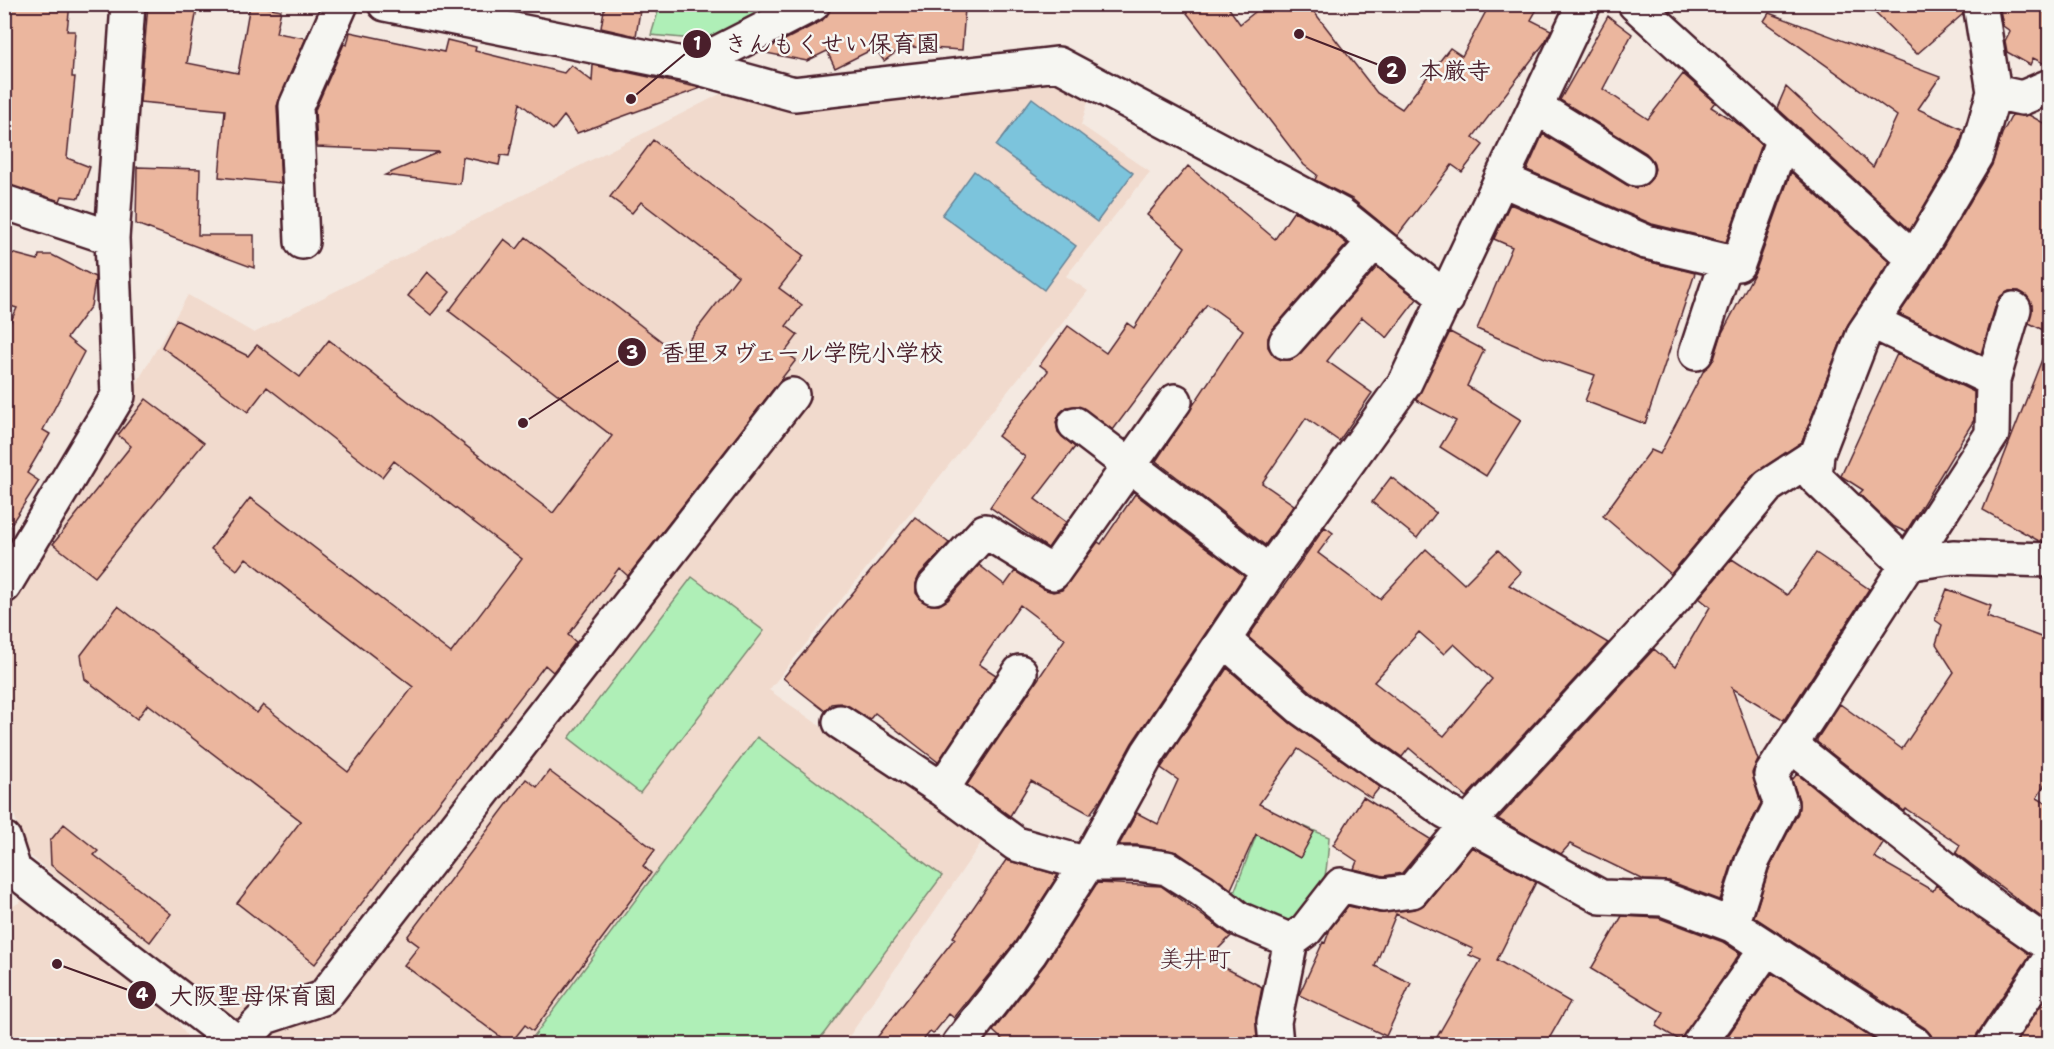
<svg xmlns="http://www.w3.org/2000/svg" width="2054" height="1049" viewBox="0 0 2054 1049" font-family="'Shantell Sans','Klee One',sans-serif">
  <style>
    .built { fill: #f1dacd }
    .green { fill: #afefb7; stroke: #7c8771; stroke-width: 1.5 }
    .water { fill: #7bc4dc; stroke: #678295; stroke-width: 1.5 }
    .building { fill: #ebb69e; stroke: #4a1f2b; stroke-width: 1.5; fill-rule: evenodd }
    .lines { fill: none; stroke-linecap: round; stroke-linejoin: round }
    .minor-casing { stroke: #4a1f2b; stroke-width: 38 }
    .minor { stroke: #f6f6f2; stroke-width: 33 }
    .labels { text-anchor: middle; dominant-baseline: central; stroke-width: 5; stroke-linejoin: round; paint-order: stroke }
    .neighbourhood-label { font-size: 24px; fill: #4a1f2b; stroke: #f6f6f2 }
    .leader { fill: none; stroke: #4a1f2b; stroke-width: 2 }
    .callout-dot { fill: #4a1f2b; stroke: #f6f6f2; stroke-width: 2 }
    .mark-label { font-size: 18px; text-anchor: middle; font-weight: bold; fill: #fff }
    .callout-label { font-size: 24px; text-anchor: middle; font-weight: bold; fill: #4a1f2b; stroke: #f6f6f2; stroke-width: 5; stroke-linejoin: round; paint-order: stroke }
  </style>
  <rect width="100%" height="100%" fill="#f4e9e1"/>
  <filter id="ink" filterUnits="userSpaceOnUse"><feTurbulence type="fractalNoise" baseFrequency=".0167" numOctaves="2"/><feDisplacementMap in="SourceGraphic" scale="12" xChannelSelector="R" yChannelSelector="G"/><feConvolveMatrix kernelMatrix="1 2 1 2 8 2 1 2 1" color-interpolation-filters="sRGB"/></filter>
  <g filter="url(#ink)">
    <path class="built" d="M 1056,76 L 1090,95 L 1081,125 L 1150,172 L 1066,276 L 1088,291 L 769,690 L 983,840 L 844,1044 L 256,1044 L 26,852 L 5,785 L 4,611 L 188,295 L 254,333 L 724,92 L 790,111 Z
      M 25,899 L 172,1013 L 192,1044 L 5,1044 L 5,915 L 7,910 Z"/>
    <path class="green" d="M 660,5 L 781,5 L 715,41 L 651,35 Z
      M 692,577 L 764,631 L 640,793 L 569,738 Z
      M 757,737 L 942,876 L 816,1044 L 528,1044 Z
      M 1266,810 L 1329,837 C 1326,884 1325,905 1277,926 L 1230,903 Z"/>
    <path class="water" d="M 1032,98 L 1133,173 L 1097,222 L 996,146 Z
      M 974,171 L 1076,246 L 1044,290 L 942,215 Z"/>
    <path class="building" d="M 4,4 L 70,4 L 67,31 L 75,31 L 72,77 L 75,77 L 67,158 L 90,167 L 79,198 L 62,196 L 60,201 L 4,184 Z
      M 148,4 L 198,4 L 187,63 L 238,73 L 250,4 L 281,10 L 276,33 L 306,38 L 277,106 L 281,183 L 219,177 L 225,110 L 140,102 Z
      M 605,4 L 641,4 L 636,36 L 601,28 Z
      M 839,4 L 965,8 L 962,50 L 912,47 L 905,53 L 902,48 L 884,61 L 875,48 L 835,68 L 827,51 L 807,61 L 761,52 L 822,21 L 831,8 Z
      M 1180,4 L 1226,4 L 1240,24 L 1265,4 L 1308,4 L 1377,93 L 1402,109 L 1450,48 L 1462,56 L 1490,4 L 1540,4 L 1531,20 L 1551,30 L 1545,42 L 1473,137 L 1483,145 L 1462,172 L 1452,165 L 1397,236 L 1352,199 L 1315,180 L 1317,175 L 1304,165 Z
      M 1866,4 L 1962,4 L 1963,14 L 1917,54 Z
      M 1999,4 L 2049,4 L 2049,66 L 2033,58 L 2030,65 L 2007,52 L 2005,41 L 2010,31 L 2003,26 Z
      M 1769,13 L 1940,77 L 1918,109 L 1964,130 L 1959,147 L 1910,230 L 1777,108 L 1786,87 L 1873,167 L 1897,116 L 1764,21 Z
      M 1608,16 L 1632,34 L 1603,89 L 1648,119 L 1683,74 L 1715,102 L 1711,107 L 1740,125 L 1761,144 L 1726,242 L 1652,224 L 1527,170 L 1543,134 L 1627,185 L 1635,188 L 1644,186 L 1652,178 L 1655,169 L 1653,161 L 1646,153 L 1560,100 Z
      M 350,32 L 444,52 L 447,40 L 476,47 L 475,51 L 564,73 L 571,65 L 592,81 L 593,65 L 701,88 L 577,133 L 564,116 L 553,130 L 520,103 L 509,156 L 501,155 L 499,165 L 463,157 L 460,184 L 385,175 L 439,152 L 317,147 L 315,110 L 344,44 L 347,45 Z
      M 2012,115 L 2029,115 L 2049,126 L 2049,333 L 2029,323 L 2032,305 L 2027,296 L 2019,291 L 2009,291 L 2001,296 L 1996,304 L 1981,354 L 1899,314 L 1930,269 L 1992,165 L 2002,134 Z
      M 653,140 L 804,256 L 779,288 L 802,305 L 786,326 L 798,335 L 785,352 L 796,360 L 628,576 L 619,568 L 568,635 L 576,642 L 553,672 L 545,665 L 315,964 L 237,903 L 301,821 L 148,704 L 137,719 L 85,679 L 81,655 L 118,606 L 257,713 L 263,705 L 348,772 L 413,687 L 246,558 L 237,570 L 211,549 L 250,498 L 451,653 L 522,559 L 394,461 L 382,477 L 267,387 L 248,412 L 162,347 L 176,320 L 248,356 L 257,345 L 300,377 L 329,340 L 553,513 L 612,436 L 449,311 L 504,239 L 517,249 L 526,237 L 678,354 L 738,276 L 641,202 L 632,213 L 610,197 Z
      M 1188,166 L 1275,239 L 1294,211 L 1330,230 L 1347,244 L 1272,330 L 1268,338 L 1268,347 L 1274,356 L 1282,360 L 1291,360 L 1300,354 L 1377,267 L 1417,299 L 1387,338 L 1362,317 L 1327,361 L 1372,393 L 1339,441 L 1306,418 L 1262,483 L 1294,505 L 1265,545 L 1156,461 L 1243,330 L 1207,304 L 1113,430 L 1078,406 L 1067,407 L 1060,413 L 1056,422 L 1058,432 L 1075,447 L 1035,499 L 1066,522 L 1048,548 L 990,507 L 1025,457 L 998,436 L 1048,371 L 1040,365 L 1068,326 L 1106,353 L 1127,323 L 1134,328 L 1185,247 L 1147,215 Z
      M 137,167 L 200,169 L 198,235 L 254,235 L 254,268 L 136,224 Z
      M 1791,172 L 1889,262 L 1847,326 L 1802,442 L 1754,474 L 1671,574 L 1603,516 L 1651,450 L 1660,454 L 1704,370 L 1714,359 L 1722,333 L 1756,270 Z
      M 1510,204 L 1639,259 L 1695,273 L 1645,424 L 1585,401 L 1595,375 L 1545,358 L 1477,329 L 1512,247 L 1494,239 Z
      M 4,251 L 38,260 L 39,255 L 52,255 L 95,277 L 95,281 L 91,306 L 67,338 L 84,352 L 43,430 L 50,434 L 27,473 L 39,481 L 4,535 L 4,336 L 17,308 L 4,304 Z
      M 427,272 L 450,292 L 431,315 L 408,296 Z
      M 1450,332 L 1484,350 L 1467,386 L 1521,420 L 1486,476 L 1440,447 L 1456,421 L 1416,400 Z
      M 2048,344 L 2049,344 L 2049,541 L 2039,541 L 1983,510 Z
      M 1897,354 L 1974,392 L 1974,420 L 1906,532 L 1891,525 L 1859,494 L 1863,490 L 1841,476 Z
      M 146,399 L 204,443 L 95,577 L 53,544 L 131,446 L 118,435 Z
      M 1391,477 L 1436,513 L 1417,538 L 1372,502 Z
      M 1135,494 L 1244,576 L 1132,743 L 1103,796 L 1090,814 L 1031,781 L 1010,816 L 967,785 L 1065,639 L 1020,605 L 979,664 L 996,675 L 938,762 L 875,713 L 870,719 L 840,703 L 831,704 L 825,711 L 783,678 L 915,517 L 949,543 L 920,574 L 916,584 L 916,593 L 922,601 L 931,605 L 939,605 L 948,600 L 979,565 L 1005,585 L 1015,571 L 1044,589 L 1053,592 L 1062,590 L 1098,542 L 1101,544 Z
      M 1325,527 L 1333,533 L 1318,553 L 1380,599 L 1426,549 L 1464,584 L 1498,550 L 1521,572 L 1509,585 L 1608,643 L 1466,797 L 1409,748 L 1402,757 L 1313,693 L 1248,637 ZM 1419,632 L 1444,654 L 1454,644 L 1492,679 L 1444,736 L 1374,682 Z
      M 1816,553 L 1869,589 L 1784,720 L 1732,688 L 1758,760 L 1752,773 L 1761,803 L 1735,854 L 1720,900 L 1669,881 L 1644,880 L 1570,844 L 1561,854 L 1498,819 L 1654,649 L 1675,667 L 1710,607 L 1699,598 L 1732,559 L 1787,595 Z
      M 1947,589 L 1991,606 L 1987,617 L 2049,640 L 2049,777 L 2037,798 L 2049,805 L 2049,923 L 1956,853 L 1960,845 L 1906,809 L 1904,811 L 1817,742 L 1817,739 L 1840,704 L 1902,749 L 1954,672 L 1936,644 L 1942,625 L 1935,620 Z
      M 1227,668 L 1290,723 L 1380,787 L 1371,798 L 1298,749 L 1259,804 L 1314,832 L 1300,858 L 1256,834 L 1231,889 L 1177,852 L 1138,845 L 1119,845 L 1137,813 L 1158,824 L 1178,780 L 1161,768 Z
      M 549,771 L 655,850 L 643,866 L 651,873 L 533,1031 L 525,1025 L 510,1044 L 404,965 L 419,946 L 407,937 L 526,779 L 537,787 Z
      M 1797,774 L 1883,843 L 1874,857 L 1933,891 L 1936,885 L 2030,955 L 1977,1034 L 1975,1044 L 1934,1044 L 1931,1035 L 1925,1028 L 1754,917 L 1769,869 L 1798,813 L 1799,800 L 1792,780 Z
      M 1363,797 L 1430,839 L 1402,873 L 1384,876 L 1354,869 L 1357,861 L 1333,845 Z
      M 64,824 L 98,851 L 94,855 L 171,914 L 150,942 L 51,865 L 50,841 Z
      M 1472,847 L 1536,882 L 1497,960 L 1570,1002 L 1546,1044 L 1433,1044 L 1481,960 L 1469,955 L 1473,949 L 1396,914 L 1375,966 L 1411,983 L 1386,1036 L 1299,995 L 1323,942 L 1325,943 L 1330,929 L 1348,906 L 1379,913 L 1415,909 L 1426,903 Z
      M 1006,860 L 1058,875 L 1015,942 L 954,1018 L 949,1014 L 933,1034 L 930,1032 L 920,1044 L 872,1044 L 955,938 L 953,937 Z
      M 1097,883 L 1161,886 L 1231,936 L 1208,959 L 1262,987 L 1256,1018 L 1257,1040 L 1254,1044 L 1007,1044 L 993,1031 L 1045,964 Z
      M 1622,916 L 1659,918 L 1723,942 L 1740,953 L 1681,1041 L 1656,1026 L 1664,1013 L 1591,969 Z
      M 1772,973 L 1881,1044 L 1722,1044 Z
      M 2049,993 L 2049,1044 L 2015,1044 Z"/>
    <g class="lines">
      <defs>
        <path id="minor" d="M 385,4 L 692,66 L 813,4
          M 1635,4 L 1914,259
          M 1980,4 L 1994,92 L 1976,155 L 1914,259 L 1864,333 L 1817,454 L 1815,477 L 1905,564 L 1953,557 L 2050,560
          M 692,66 L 794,94 L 1058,64 L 1340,214 L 1447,299
          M 1994,92 L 2022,98 L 2050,86
          M 1536,107 L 1636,169
          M 1501,179 L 1646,242 L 1738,264 L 1782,141
          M 4,202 L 112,238
          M 302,242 L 296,106 L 341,4
          M 1286,342 L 1374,242
          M 1696,353 L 1726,262
          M 1993,380 L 2014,309
          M 1075,424 L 1269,572
          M 4,586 L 118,396 L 112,238 L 128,4
          M 934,587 L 985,531 L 1053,573 L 1175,401
          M 1224,640 L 1301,708 L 1445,811 L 1601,897 L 1663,899 L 1732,925 L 1915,1044
          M 840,722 L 942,789 L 1016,844 L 1087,864 L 1136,864 L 1167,868 L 1202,890 L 1239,919 L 1291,941
          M 1792,746 L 1991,905 L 2050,946
          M 942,789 L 1020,672
          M 4,839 L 14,870 L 239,1044
          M 1732,925 L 1752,862 L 1781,805 L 1771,775 L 1992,434 L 1993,380 L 1873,322
          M 239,1044 L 265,1017 L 323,998 L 792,395
          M 959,1044 L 1030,953 L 1087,864 L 1148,753 L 1269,572 L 1405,383 L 1584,4
          M 1276,1044 L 1274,1022 L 1291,941 L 1306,930 L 1341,885 L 1383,895 L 1412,891 L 1468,823 L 1675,598 L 1768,486 L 1817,454
          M 1699,1044 L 1766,949
          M 1993,1044 L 2050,959"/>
      </defs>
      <use href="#minor" class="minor-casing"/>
      <use href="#minor" class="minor"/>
    </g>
  </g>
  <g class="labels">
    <g class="neighbourhood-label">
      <text x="1195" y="959">美井町</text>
    </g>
  </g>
  <path class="leader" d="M631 99L697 44M1299 34L1392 70M523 423L632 352M57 964L142 995"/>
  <g class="callout-dot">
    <circle cx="631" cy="99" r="6"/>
    <circle cx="1299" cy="34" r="6"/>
    <circle cx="523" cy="423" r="6"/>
    <circle cx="57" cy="964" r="6"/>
    <circle cx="697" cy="44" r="15"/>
    <circle cx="1392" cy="70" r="15"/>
    <circle cx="632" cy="352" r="15"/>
    <circle cx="142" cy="995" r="15"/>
  </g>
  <g class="mark-label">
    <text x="697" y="50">1</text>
    <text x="1392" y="77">2</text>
    <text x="632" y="359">3</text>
    <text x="142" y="1001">4</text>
  </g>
  <g class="callout-label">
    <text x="832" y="52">きんもくせい保育園</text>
    <text x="1455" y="79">本厳寺</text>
    <text x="802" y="361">香里ヌヴェール学院小学校</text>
    <text x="253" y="1004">大阪聖母保育園</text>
  </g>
  <rect width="2054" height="1049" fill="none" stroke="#f6f6f2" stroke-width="24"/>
  <rect x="12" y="12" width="2030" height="1025" fill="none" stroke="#4a1f2b" stroke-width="2" filter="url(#ink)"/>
</svg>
